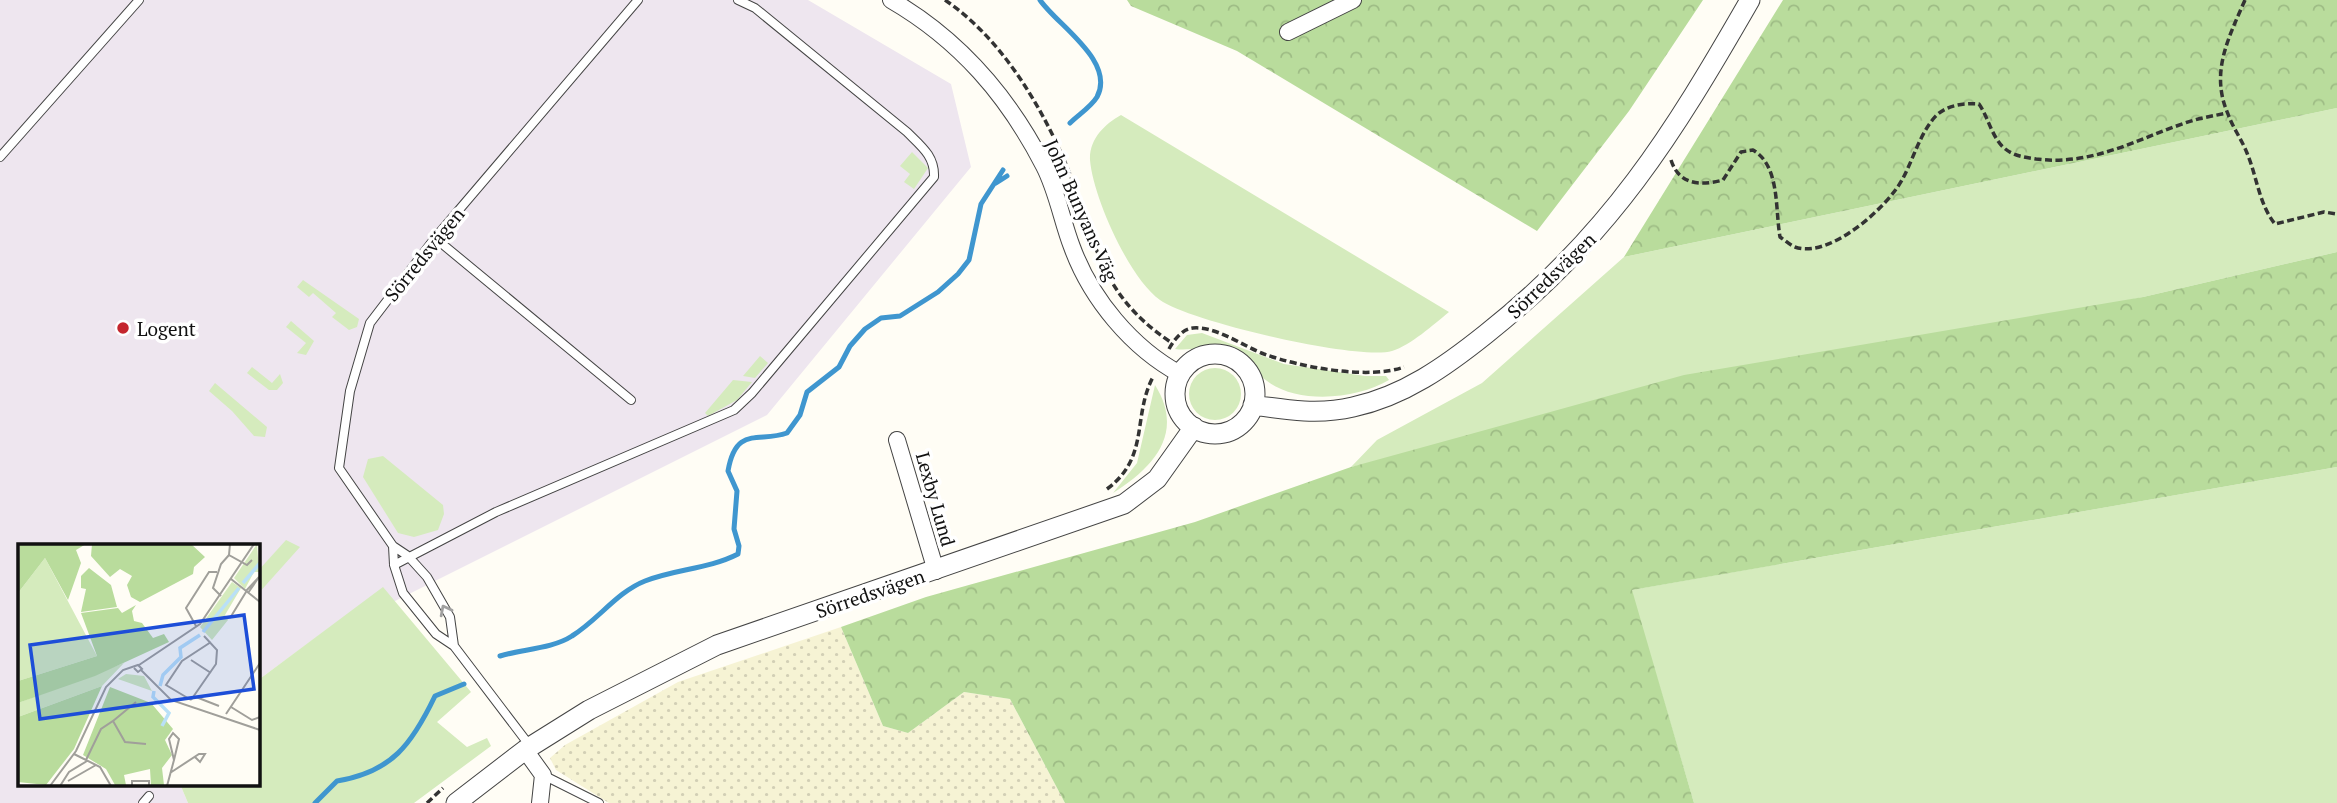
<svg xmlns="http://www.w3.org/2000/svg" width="2337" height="803" viewBox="0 0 2337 803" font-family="'PT Serif',serif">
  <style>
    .industrial { fill: #eee6ef }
    .farmland { fill: url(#farmland-dots) }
    .grass { fill: #d5ebbd }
    .forest { fill: url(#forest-crowns) }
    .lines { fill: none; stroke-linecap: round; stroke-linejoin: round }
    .stream { stroke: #3f96cf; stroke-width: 5 }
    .service-casing { stroke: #444; stroke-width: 10 }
    .minor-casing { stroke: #444; stroke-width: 18 }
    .tertiary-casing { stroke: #444; stroke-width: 21 }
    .path { stroke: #333; stroke-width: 3.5; stroke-dasharray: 7 3.5; stroke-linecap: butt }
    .service { stroke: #fff; stroke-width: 8 }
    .minor { stroke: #fff; stroke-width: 16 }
    .tertiary { stroke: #fff; stroke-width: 19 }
    .oneway { stroke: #a0a0a0 }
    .poi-dot { fill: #c4262e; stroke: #fff; stroke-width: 2.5 }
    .labels { text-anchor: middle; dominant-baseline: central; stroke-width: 7; stroke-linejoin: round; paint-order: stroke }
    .street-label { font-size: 19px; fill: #111; stroke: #fff }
    .poi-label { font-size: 19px; fill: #111; stroke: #fff; text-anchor: start }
    .inset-river { fill: none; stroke: #b9e0f7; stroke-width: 3.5 }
    .inset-road { fill: none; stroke: #a09f9a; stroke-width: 2 }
    .view { fill: #1d4ed8; fill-opacity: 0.15; stroke: #1d4ed8; stroke-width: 3.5 }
    .inset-edge { fill: none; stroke: #111; stroke-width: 3.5 }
  </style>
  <defs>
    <pattern id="farmland-dots" width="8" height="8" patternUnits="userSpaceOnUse" patternTransform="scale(1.75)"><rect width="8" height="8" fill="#f6f3d4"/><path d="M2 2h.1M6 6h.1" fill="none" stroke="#d2cfb5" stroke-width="1.8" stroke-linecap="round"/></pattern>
    <pattern id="forest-crowns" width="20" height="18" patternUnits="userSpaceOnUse" patternTransform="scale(1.75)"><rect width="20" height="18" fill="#b9dc9c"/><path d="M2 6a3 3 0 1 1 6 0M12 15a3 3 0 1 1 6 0" fill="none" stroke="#9ebc85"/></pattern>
  </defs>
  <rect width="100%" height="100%" fill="#fffdf5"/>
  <path class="industrial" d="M 0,0 L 808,0 L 951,84 L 971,167 L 767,415 L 393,602 L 383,588 L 257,681 L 257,546 L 19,546 L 19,784 L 180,784 L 188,803 L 0,803 Z"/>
  <path class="farmland" d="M 841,627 L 883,726 L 908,733 L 964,692 L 1010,699 L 1065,803 L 609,803 L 556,770 L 550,758 L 565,745 L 678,682 Z"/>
  <path class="grass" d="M 2337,108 L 2337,252 L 2143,297 L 1351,467 L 1377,440 L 1482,383 L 1624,257 Z
    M 1121,115 L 1449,312 C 1433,325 1411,345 1392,351 C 1358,361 1188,321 1160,300 C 1129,278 1093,197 1090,160 C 1089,139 1105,124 1121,115 Z
    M 912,152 L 928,168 L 914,189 L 904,182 L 910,174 L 900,166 Z
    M 303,280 L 359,319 L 357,327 L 349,330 L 332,317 L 336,313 L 313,293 L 309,297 L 297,287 Z
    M 291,321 L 314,341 L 306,355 L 297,353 L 306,343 L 286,327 Z
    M 1202,333 L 1284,364 L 1365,376 L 1386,376 L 1389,380 C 1356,400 1290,406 1260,375 C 1251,365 1247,355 1233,349 C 1214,341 1195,352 1175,349 L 1187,335 Z
    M 760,356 L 768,363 L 755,378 L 743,376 Z
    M 252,367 L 272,383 L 280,374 L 283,383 L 277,390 L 269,390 L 247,373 Z
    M1189 394a26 26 0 1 1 52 0a26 26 0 1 1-52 0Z
    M 733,380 L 752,382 L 737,400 L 708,416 L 705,413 Z
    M 215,383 L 267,427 L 265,437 L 254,436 L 232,411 L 209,391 Z
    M 1155,385 C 1185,433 1154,467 1113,493 L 1137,463 Z
    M 383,456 L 443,505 L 444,514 L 438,530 L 414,537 L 398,533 L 363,477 L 368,459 Z
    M 2337,467 L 2337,803 L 1694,803 L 1631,590 Z
    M 286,540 L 300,547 L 257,595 L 257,572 Z
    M 383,587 L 471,692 L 437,722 L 467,747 L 487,738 L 491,746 L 414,803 L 188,803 L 180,784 L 257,784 L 257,681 Z"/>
  <path class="forest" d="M 1127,0 L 1703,0 L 1629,111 L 1537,231 L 1237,51 L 1131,6 Z
    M 1783,0 L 2337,0 L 2337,108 L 1624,257 Z
    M 2337,252 L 2337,467 L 1632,590 L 1694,803 L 1065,803 L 1010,699 L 964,692 L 908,733 L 883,726 L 841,627 L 926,597 L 1195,522 L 1351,467 L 1684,375 L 2143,297 Z"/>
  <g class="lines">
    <path class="stream" d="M 1040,0 C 1057,25 1116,61 1097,97 C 1091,107 1078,115 1070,123
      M 996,183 L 1007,176
      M 500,656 C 522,649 552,649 572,636 C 598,620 617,592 645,581 C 675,569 709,569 738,554 L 739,546 L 734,529 L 737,491 L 728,471 C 736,425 759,443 787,433 L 800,415 L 807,392 L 839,367 L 850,346 L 865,329 L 881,318 L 900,316 L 938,292 L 958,274 L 969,260 L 981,204 L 1003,170
      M 315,803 L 337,781 C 392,772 412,744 435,696 L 464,684"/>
    <defs>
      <path id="service" d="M 0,157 L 139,0
        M 435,238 L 631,400
        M 393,546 L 394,565 L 403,593 L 436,634 L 454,646 L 530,746
        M 394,565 L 496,512 L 734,410 L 752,393 L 934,177 C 935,156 921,146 907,132 L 755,8 L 738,0
        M 454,646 L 450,617 L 427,577 L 408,556 L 393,546 L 339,468 L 350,391 L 370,323 L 435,238 L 638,0
        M 543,775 L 599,803
        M 143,803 L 149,796"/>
      <path id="minor" d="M 891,0 C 960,40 1008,96 1044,166 C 1057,191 1062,221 1072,247 C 1091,299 1132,348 1180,374
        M 1288,32 L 1353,0
        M 897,440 L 936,571
        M 525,750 L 543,775 L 540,803"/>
      <path id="tertiary" d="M1175 394a40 40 0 1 1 80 0a40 40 0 1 1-80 0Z
        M 1253,405 C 1287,410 1319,415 1353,407 C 1404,396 1446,366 1486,334 C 1610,236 1673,134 1750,0
        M 456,803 L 525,750 L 589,710 L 717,645 L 1124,504 L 1157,479 L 1194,427"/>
    </defs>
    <use href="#service" class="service-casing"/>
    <use href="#minor" class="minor-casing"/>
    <use href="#tertiary" class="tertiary-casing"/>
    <path class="path" d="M 945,0 C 998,36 1036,97 1062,155 C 1096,233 1093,291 1172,343
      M 2245,0 C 2228,39 2210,73 2228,114 C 2233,128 2242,140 2247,153 C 2257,177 2259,204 2275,224 L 2324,212 L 2337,214
      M 1671,160 C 1679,185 1700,186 1723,180 L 1741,152 L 1753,150 C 1780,166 1775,208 1780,237 C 1786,241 1792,247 1798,248 C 1833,256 1887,207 1902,180 C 1913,160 1919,136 1934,118 C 1945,105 1963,103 1979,104 C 1988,117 1991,134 2002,146 C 2012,156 2023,157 2036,159 C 2092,166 2135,140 2185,123 C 2199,118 2213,116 2227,113
      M 1169,349 C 1174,340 1182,329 1193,328 C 1216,326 1243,346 1264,354 C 1300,367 1368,380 1404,367
      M 1107,489 C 1150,457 1132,417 1153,377
      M 427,803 L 443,788"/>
    <use href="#service" class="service"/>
    <use href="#minor" class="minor"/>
    <use href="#tertiary" class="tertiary"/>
  </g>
  <defs><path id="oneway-chevron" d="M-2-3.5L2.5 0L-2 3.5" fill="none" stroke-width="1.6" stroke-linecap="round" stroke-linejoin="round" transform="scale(1.75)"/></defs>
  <use class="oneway" href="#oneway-chevron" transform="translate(445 610) rotate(-117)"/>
  <circle class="poi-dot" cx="123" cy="328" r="7"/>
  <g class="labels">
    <g class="street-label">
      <text transform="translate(1082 210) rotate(66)">John Bunyans Väg</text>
      <text transform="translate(424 254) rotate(-51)">Sörredsvägen</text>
      <text transform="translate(1551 275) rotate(-44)">Sörredsvägen</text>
      <text transform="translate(936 499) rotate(74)">Lexby Lund</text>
      <text transform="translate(870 593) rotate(-19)">Sörredsvägen</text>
    </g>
    <g class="poi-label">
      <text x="137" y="328">Logent</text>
    </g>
  </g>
  <g transform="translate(18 544)">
    <rect width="242" height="242" fill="#fffdf5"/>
    <path d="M 239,0 L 241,28 L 236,28 L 227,45 L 216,34 ZM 27,14 L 79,112 L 0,137 L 0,49 ZM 214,38 L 223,44 L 207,71 L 210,76 L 194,96 L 182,83 ZM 106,119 L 84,142 L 0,173 L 0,159 ZM 108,130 L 126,132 L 134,147 L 100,135 Z" fill="#d5ebbd"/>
    <path d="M 2,0 L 68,0 L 58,6 L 63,19 L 50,56 L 27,14 L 0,49 ZM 74,0 L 173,0 L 187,13 L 176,23 L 175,30 L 122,58 L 113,53 L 109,41 L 114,32 L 102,25 L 92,33 L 73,12 ZM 71,24 L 93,41 L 99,63 L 63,68 L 68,45 L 63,44 L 63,32 ZM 118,61 L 114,67 L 116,77 L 124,79 L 135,94 L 146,90 L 151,98 L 77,132 L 0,159 L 0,137 L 79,112 L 63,69 L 100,64 L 104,69 ZM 84,142 L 56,205 L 28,241 L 0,238 L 0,173 ZM 92,143 L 133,159 L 155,185 L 147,196 L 154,211 L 144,224 L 146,241 L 133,241 L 132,225 L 106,231 L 108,241 L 97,241 L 88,225 L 65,211 Z" fill="#b9dc9c"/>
    <path class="inset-river" d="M 225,39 L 242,19M 185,88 L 221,44M 142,142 L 145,131 L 163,113 L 162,104 L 182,91M 136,147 L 135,153 L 151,169 L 144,182"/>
    <path class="inset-road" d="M 212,0 L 211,11 L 229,21 L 234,16M 213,35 L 242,58M 228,47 L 241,33 L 230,49M 203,52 L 195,44 L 203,20 L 211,11M 212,74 L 228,48M 178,82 L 168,64 L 191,28 L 199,28M 173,116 L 193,129M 121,121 L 182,80 L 236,0M 123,126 L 153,156 L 242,186M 178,153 L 201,162M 173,156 L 148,141 L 164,117 L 193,98M 173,156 L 198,120 L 199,106 L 186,92M 213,163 L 234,176 L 242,173M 208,170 L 242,119M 95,177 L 118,158M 56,210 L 82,223 L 93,242M 68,216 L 83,185 L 95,177 L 107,198 L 128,200M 152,229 L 181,210 L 187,210 L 182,218 L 177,213M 50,237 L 78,221M 32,242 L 58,207 L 88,143 L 105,126 L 120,121 L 124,125 L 120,128 L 116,124M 42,242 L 51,228 L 69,217M 114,242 L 114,237 L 131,237 L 131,242M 149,242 L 156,216 L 161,195 L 155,189 L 151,195 L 156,216"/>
    <path class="view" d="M 226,71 L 236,145 L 22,175 L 12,101 Z"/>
    <rect width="242" height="242" class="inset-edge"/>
  </g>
</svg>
